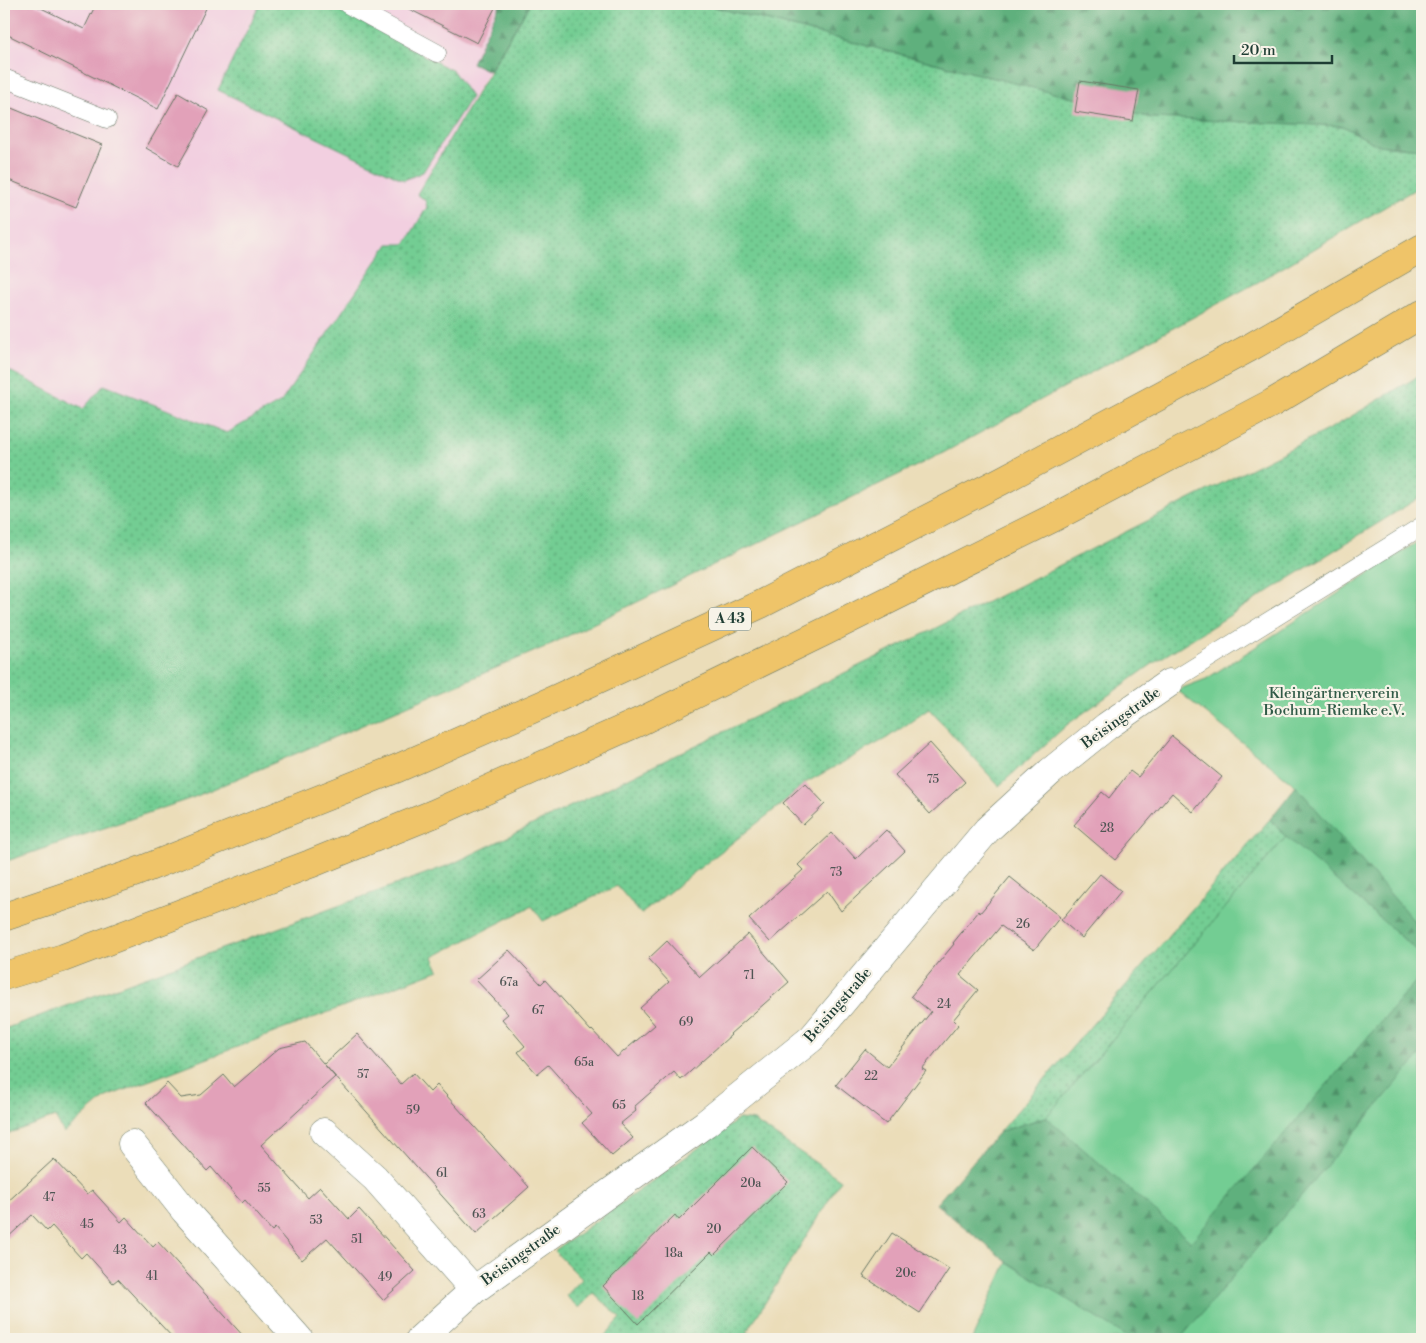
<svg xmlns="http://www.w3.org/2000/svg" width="1426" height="1343" viewBox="0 0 1426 1343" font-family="'Libre Bodoni',serif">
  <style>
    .built { fill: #f2cfe0 }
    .grass { fill: url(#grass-dots); stroke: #498564 }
    .forest { fill: url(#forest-firs); stroke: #3e7658 }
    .garden { fill: #73cd93; stroke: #498564 }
    .building { fill: #e2a1b9 }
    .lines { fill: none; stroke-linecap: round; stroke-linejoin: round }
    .lane-casing { stroke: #667563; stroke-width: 19 }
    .street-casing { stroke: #667563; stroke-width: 29 }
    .highway-casing { stroke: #667563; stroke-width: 29 }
    .lane { stroke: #fff; stroke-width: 18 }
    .street { stroke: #fff; stroke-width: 28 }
    .highway { stroke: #efc469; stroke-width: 28 }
    .labels { text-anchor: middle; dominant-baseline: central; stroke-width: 4.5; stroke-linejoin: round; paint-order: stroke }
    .number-label { font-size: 12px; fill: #505655 }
    .shield { fill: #f7f3e8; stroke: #60746a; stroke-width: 1 }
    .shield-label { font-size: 14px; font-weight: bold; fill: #1f3d34 }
    .park-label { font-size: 15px; fill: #305a47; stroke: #f7f3e8 }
    .street-label { font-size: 15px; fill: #1f3d34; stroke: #f7f3e8 }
  </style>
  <defs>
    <pattern id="grass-dots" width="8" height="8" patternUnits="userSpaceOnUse" patternTransform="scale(1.25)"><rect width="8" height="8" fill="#73cd93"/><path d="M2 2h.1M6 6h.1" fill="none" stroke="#5ea879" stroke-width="1.8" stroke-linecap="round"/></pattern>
    <pattern id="forest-firs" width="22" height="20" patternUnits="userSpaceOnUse" patternTransform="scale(1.25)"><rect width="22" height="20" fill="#5eb07d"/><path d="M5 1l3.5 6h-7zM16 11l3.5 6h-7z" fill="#4d9067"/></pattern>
  </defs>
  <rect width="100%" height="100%" fill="#f7f3e8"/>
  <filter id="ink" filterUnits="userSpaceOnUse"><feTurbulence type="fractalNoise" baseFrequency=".02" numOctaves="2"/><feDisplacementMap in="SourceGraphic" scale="10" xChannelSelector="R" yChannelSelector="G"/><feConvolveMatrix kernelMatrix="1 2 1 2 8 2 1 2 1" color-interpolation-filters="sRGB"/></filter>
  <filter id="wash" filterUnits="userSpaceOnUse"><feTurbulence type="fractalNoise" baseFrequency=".0096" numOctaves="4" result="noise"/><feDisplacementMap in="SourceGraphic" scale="20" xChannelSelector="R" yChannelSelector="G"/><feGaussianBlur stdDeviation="1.12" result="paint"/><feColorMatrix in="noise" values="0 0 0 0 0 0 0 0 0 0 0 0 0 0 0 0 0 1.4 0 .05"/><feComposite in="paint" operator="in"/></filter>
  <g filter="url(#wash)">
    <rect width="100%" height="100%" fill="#ebddb9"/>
    <path class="built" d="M 4,4 L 500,4 L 472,63 L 489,71 L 417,194 L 425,200 L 427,207 L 405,244 L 388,244 L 281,402 L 227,433 L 104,386 L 83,410 L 4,368 Z"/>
    <path class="grass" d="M 260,4 L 328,4 L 453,71 L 471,97 L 423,172 L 404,180 L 218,90 Z
      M 530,4 L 702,4 L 1152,118 L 1343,126 L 1377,145 L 1422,149 L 1422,185 L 1258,282 L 943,453 L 545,647 L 192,798 L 4,862 L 4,368 L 83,409 L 104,385 L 227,433 L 281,402 L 388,244 L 405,244 L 427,207 L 425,200 L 417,194 Z
      M 1422,374 L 1422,496 L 1158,660 L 1068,724 L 999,786 L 929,709 L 887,738 L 805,783 L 783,803 L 641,914 L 617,886 L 543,921 L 532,906 L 433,957 L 439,970 L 106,1097 L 64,1133 L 55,1117 L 4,1135 L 4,1029 L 452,864 L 910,641 L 1335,426 Z
      M 1270,819 L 1286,837 L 1046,1117 L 999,1132 Z
      M 739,1119 L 754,1121 L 841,1180 L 747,1332 L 760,1339 L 602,1339 L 621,1318 L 594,1293 L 579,1308 L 566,1296 L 582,1279 L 554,1251 Z"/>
    <path class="forest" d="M 500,4 L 530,4 L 489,71 L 472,63 Z
      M 702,4 L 1422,4 L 1422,149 L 1377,145 L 1343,126 L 1152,118 Z
      M 1296,786 L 1422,930 L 1422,955 L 1286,837 L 1270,819 Z
      M 1422,974 L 1422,1053 L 1180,1339 L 1131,1339 L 1007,1262 L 936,1204 L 999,1132 L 1046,1117 L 1191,1242 Z"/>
    <path class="garden" d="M 1422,539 L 1422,930 L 1296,786 L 1177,690 L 1206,679 Z
      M 1286,837 L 1422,955 L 1422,974 L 1191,1242 L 1046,1117 Z
      M 1422,1053 L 1422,1339 L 1180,1339 Z
      M 1007,1262 L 1131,1339 L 972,1339 Z"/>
    <g id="blocks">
      <path class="building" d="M 4,4 L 33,4 L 84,29 L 96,4 L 208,4 L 158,109 L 4,33 Z
        M 399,4 L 497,4 L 477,43 Z
        M 1080,81 L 1139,90 L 1133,121 L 1075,112 Z
        M 178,93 L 209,111 L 178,166 L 146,148 Z
        M 4,105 L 102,145 L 76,207 L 4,178 Z
        M 1172,736 L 1222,777 L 1193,812 L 1172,793 L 1115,860 L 1074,825 L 1102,792 L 1109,798 L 1130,771 L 1138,777 Z
        M 930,743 L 965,782 L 930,814 L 895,775 Z
        M 805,783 L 825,804 L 803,825 L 783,803 Z
        M 886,830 L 905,851 L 841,911 L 827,891 L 770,942 L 749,919 L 803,870 L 798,865 L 832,833 L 856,859 Z
        M 1100,874 L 1121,891 L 1082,938 L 1061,920 Z
        M 1010,877 L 1060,917 L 1034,950 L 1001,926 L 960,975 L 978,990 L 953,1020 L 958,1025 L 922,1069 L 926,1071 L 886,1124 L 836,1085 L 865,1049 L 887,1067 L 931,1012 L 911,996 L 954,944 L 953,943 L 979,911 L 980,913 Z
        M 748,934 L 789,982 L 730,1034 L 731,1035 L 681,1080 L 674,1072 L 635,1106 L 636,1111 L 620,1124 L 633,1138 L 612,1156 L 582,1123 L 592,1114 L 548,1065 L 537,1074 L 518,1052 L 525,1046 L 502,1019 L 508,1014 L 476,980 L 509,950 L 541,984 L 545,980 L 591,1031 L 592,1030 L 617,1057 L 655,1025 L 640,1008 L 669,982 L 648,959 L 667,941 L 700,977 Z
        M 357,1034 L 401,1084 L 413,1073 L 430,1092 L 437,1085 L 529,1187 L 476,1234 L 324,1064 Z
        M 305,1042 L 335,1077 L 261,1145 L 308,1198 L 320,1187 L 349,1219 L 359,1209 L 415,1271 L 383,1300 L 327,1238 L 302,1260 L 275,1228 L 272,1231 L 245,1200 L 242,1203 L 211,1167 L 207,1171 L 146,1103 L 167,1083 L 181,1098 L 201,1095 L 224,1075 L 234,1087 L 279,1048 Z
        M 752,1147 L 788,1182 L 714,1255 L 711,1252 L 638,1324 L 603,1286 L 675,1215 L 679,1220 Z
        M 54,1159 L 87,1194 L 92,1190 L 121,1222 L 126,1217 L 153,1247 L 158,1242 L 246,1339 L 174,1339 L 118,1279 L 113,1283 L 86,1253 L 81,1258 L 52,1226 L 47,1231 L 32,1215 L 4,1241 L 4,1205 Z
        M 892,1233 L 949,1269 L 920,1313 L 863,1276 Z"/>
    </g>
  </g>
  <g filter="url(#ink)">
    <use href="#blocks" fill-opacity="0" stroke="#667563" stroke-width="1"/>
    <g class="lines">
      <defs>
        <path id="lane" d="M 347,4 L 437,53
          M 4,78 L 107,119
          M 1169,683 L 1422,526"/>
        <path id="street" d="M 324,1132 L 375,1178 L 474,1290
          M 132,1144 L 185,1211 L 299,1339
          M 420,1339 L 474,1290 L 705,1124 L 812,1038 L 987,830 L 1050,772 L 1107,726 L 1169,683"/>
        <path id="highway" d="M 4,917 L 134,873 L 398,768 L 553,700 L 761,604 L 1001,481 L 1249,348 L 1422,248
          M 4,976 L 63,958 L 310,864 L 433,814 L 641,721 L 826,631 L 1053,518 L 1272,403 L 1422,314"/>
      </defs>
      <use href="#lane" class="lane-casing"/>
      <use href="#street" class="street-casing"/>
      <use href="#highway" class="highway-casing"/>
      <use href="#lane" class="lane"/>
      <use href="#street" class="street"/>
      <use href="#highway" class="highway"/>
    </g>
  </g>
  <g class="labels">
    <g class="number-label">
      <text x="933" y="779">75</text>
      <text x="1107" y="828">28</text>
      <text x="836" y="872">73</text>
      <text x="1023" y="924">26</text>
      <text x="749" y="975">71</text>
      <text x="509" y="982">67a</text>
      <text x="944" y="1004">24</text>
      <text x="538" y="1010">67</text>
      <text x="686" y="1022">69</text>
      <text x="584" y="1062">65a</text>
      <text x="363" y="1074">57</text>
      <text x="871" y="1076">22</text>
      <text x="619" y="1105">65</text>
      <text x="413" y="1110">59</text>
      <text x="442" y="1173">61</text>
      <text x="751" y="1183">20a</text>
      <text x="264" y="1188">55</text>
      <text x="49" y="1197">47</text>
      <text x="479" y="1214">63</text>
      <text x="316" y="1220">53</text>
      <text x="87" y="1224">45</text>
      <text x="714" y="1229">20</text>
      <text x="357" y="1239">51</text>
      <text x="120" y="1250">43</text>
      <text x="674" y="1253">18a</text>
      <text x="906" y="1273">20c</text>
      <text x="152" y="1276">41</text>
      <text x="385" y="1277">49</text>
      <text x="638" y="1296">18</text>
    </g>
    <rect class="shield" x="709" y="607.5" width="42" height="23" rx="4"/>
    <g class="shield-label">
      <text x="730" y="619">A 43</text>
    </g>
    <g class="park-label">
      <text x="1334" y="693">Kleingärtnerverein<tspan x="1334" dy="17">Bochum-Riemke e.V.</tspan></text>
    </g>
    <g class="street-label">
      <text transform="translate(1121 718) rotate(-36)">Beisingstraße</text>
      <text transform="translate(838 1005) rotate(-49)">Beisingstraße</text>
      <text transform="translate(521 1255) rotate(-36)">Beisingstraße</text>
    </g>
  </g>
  <rect width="1426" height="1343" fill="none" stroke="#f7f3e8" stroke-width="20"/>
  <path d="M1234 55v8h98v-8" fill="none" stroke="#1f3d34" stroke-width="2.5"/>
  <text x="1241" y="55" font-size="15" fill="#1f3d34" stroke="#f7f3e8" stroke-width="4" paint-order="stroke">20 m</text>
</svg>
